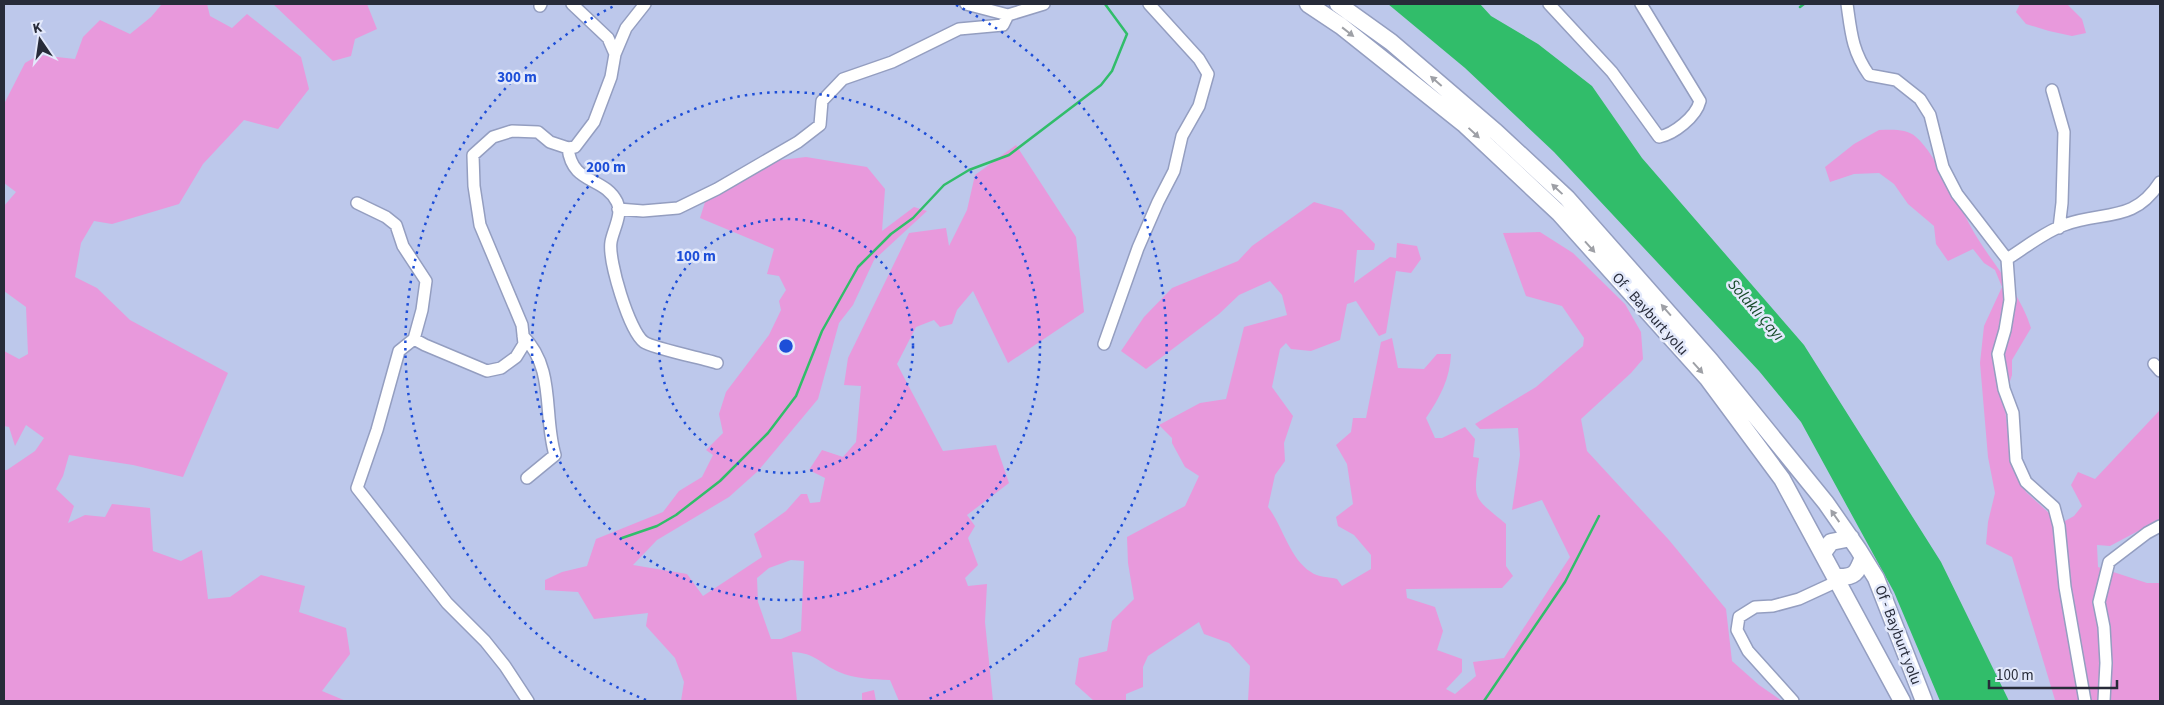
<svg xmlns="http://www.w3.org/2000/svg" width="2164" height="705" viewBox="0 0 2164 705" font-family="'Source Sans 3',sans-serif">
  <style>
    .green { fill: #e899dc; fill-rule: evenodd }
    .water { fill: #31bd6a }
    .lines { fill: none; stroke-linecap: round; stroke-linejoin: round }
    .stream { stroke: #31bd6a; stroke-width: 2.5 }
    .minor-casing { stroke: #949ec0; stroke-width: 14 }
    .highway-casing { stroke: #949ec0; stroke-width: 19 }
    .minor { stroke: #fff; stroke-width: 11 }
    .highway { stroke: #fff; stroke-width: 16 }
    .oneway { fill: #9ea0a6 }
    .ring { fill: none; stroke: #1d4ed8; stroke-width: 2.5; stroke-dasharray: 2.5 5 }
    .labels { text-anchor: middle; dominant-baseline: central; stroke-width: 5; stroke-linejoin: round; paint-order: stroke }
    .street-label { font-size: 15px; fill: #272b39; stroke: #e3e9fb }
    .water-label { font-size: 16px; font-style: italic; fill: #174b2a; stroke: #e3e9fb }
    .centre { fill: #1d4ed8; stroke: #e3e9fb; stroke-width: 2.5 }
    .ring-label { font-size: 15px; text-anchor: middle; font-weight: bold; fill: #1d4ed8; stroke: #e3e9fb; stroke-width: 5; stroke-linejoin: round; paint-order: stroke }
  </style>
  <rect width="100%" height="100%" fill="#bdc8eb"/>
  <path class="green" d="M 162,4 L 207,4 L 210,16 L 232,28 L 247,14 L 301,57 L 309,89 L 278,129 L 244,120 L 203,164 L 179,204 L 112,224 L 94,221 L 81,243 L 75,277 L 97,288 L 130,320 L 228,373 L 183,477 L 133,465 L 69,455 L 63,476 L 56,489 L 74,506 L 68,523 L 85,515 L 105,517 L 112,504 L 150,508 L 153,551 L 181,561 L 202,550 L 208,599 L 230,597 L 261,575 L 305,586 L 299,612 L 346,628 L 350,654 L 322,691 L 346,701 L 4,701 L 4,470 L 7,470 L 35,451 L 44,438 L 26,425 L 15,446 L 9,427 L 4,426 L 4,351 L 19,359 L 28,354 L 26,307 L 4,291 L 4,206 L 16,192 L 4,183 L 4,104 L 25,63 L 39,55 L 75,59 L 83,37 L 100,20 L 130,34 L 151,17 Z
    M 273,4 L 367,4 L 377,29 L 355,39 L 351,56 L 333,61 Z
    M 2020,4 L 2067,4 L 2082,19 L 2086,33 L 2072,36 L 2049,31 L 2026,24 L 2016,12 Z
    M 1879,130 C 1891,130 1906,128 1916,137 C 1937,155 1962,213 1978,239 C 1996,268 2021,295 2031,328 L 2012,360 L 2012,375 L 2004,399 L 2011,461 L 2026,492 L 2049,513 L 2065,521 L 2074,516 L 2082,506 L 2071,485 L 2078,472 L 2095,479 L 2159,411 L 2160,389 L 2160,526 L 2157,521 L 2110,546 L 2097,545 L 2098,567 L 2147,583 L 2160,583 L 2160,701 L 2055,700 L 2012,557 L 1986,544 L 1988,522 L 1995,493 L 1988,457 L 1980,363 L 1984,326 L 2002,287 L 1995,270 L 1984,263 L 1973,249 L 1948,261 L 1936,244 L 1934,226 L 1908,204 L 1894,184 L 1879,173 L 1854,174 L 1830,182 L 1825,167 L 1854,144 Z
    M 1016,145 L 1076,237 L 1084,312 L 1008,363 L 973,291 L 957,310 L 952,324 L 940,327 L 934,320 L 916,327 L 897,364 L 943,451 L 996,445 L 1009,483 L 967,515 L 975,526 L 968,538 L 978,565 L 965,578 L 968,586 L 987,584 L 985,622 L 993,701 L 899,701 L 890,680 C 873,679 854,679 839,672 C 819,663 816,653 792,652 L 797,701 L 681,701 L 684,682 L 675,658 L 646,626 L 648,613 L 594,619 L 578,592 L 545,590 L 545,580 L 562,572 L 587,566 L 596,539 L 663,512 L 679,491 L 702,477 L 713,455 L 706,450 L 723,433 L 719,414 L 726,392 L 769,335 L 781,310 L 779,301 L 786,290 L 779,276 L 767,274 L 774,249 L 700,218 L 705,202 L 772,161 L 806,157 L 867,167 L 885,189 L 882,231 L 914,207 L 927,211 L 874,260 L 853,305 L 839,323 L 818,399 L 758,471 L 729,497 L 657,540 L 633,565 L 687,574 L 703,596 L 762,557 L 754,534 L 786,511 L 801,494 L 807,494 L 810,503 L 820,502 L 825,478 L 809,470 L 822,450 L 843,457 L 856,442 L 861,386 L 844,385 L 848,358 L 909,233 L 946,228 L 949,246 L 967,210 L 975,175 ZM 791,560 L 804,561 L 801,631 L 781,639 L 771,639 L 758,602 L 757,578 L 769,568 Z
    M 1314,202 L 1342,210 L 1375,244 L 1374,250 L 1357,250 L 1354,283 L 1390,257 L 1396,258 L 1397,243 L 1417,246 L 1421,259 L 1411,273 L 1396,271 L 1386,333 L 1379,336 L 1356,301 L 1347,304 L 1340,340 L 1311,351 L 1291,349 L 1286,343 L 1280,349 L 1272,387 L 1293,416 L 1284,443 L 1285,461 L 1275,475 L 1268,507 C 1283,526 1289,558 1311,572 C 1317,577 1330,577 1337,579 L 1342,586 L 1371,569 L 1371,555 L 1354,535 L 1338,526 L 1336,517 L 1353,504 L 1347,464 L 1336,445 L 1351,432 L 1353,418 L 1366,418 L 1381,342 L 1392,338 L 1398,368 L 1424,369 L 1437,354 L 1451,354 C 1450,379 1440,397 1426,418 L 1435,438 L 1442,438 L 1465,427 L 1475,439 L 1473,457 L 1479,458 C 1473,502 1473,496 1506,524 L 1506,566 L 1513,576 L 1502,588 L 1406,589 L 1407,598 L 1435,607 L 1443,631 L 1437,650 L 1462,659 L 1462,672 L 1446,689 L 1455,694 L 1476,676 L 1473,662 L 1504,658 L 1570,557 L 1542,500 L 1512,510 L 1520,455 L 1518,428 L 1480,429 L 1475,424 L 1536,387 L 1583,346 L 1584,338 L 1562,306 L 1526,296 L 1503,233 L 1540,232 L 1573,253 L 1625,304 L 1641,332 L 1643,359 L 1631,373 L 1581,419 L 1587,451 L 1669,540 L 1726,609 L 1732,661 L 1759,685 L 1782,701 L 1248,701 L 1250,666 L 1229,643 L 1204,634 L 1199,622 L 1148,656 L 1143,667 L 1143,687 L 1126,694 L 1126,701 L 1094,701 L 1075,684 L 1079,658 L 1107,651 L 1112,621 L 1134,599 L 1128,563 L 1127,537 L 1185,506 L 1199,476 L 1185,467 L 1172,443 L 1172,438 L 1159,425 L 1200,403 L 1226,399 L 1244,327 L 1287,315 L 1282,295 L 1270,281 L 1239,295 L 1219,314 L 1146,369 L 1121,351 L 1144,317 L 1172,288 L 1238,261 L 1252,246 Z
    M 874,690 L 876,701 L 862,701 L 862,693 Z"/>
  <path class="water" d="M 1388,4 L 1480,4 L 1491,16 L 1538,44 L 1592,86 L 1642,158 L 1804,345 L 1941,562 L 2009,701 L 1940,701 L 1894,592 L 1801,422 L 1759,371 L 1554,152 L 1465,68 Z"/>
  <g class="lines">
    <path class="stream" d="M 1800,7 L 1804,4
      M 622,538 L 657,526 L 676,515 L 720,481 L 768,433 L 796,396 L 822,331 L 858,267 L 891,234 L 913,218 L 944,185 L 969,170 L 1009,155 L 1101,85 L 1112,71 L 1127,34 L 1105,4
      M 1484,701 L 1565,582 L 1599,516"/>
    <defs>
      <path id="minor" d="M 966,4 L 1008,15
        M 1549,4 L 1612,72 L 1659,137 C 1674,134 1696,117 1700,101 L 1641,4
        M 1847,4 C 1851,32 1852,51 1869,75 L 1896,80 L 1920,99 L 1930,115 L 1943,167 L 1957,194 L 2007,259 L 2010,300 L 2005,330 L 1998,354 L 2004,389 L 2013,413 L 2016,460 L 2026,482 L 2054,507 L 2059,526 L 2065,587 L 2085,701
        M 540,6 L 541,4
        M 615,54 L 626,28 L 645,4
        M 2052,90 L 2064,132 L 2062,203 L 2059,228
        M 568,148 C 572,185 604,176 617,202 C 623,214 613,230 611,242 C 608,260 629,331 644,342 C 652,348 705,359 717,363
        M 357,203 L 386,217 L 396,225 L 403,246 L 426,281 L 422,310 L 414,339
        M 618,209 L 643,211 L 678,208 L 717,189 L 798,142 L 820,125 L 822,101 L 843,79 L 892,62 L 959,29 L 1003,25 L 1008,15 L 1044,4
        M 2007,259 C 2025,248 2044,232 2064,225 C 2103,210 2133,224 2160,182
        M 523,336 C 556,369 543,415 555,455 L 527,478
        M 1104,344 L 1138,248 L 1158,202 L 1174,171 L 1182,136 L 1199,106 L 1208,74 L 1199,59 L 1149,4
        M 2154,364 L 2160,371
        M 528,701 L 505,666 L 485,641 L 447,603 L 357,488 L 377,430 L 399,351 L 414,339 L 425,345 L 487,371 L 501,368 L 516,357 L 524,344 L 522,325 L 480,225 L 474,186 L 473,155 L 493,137 L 512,131 L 538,132 L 550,142 L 568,148 L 575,147 L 594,122 L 611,77 L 615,54 L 608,38 L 572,4
        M 1793,701 L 1748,651 L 1737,630 L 1739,617 L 1755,607 L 1773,606 L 1799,599 L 1838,581
        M 2104,701 L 2106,663 L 2104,627 L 2099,602 L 2109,562 L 2147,533 L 2160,526"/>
      <path id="highway" d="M 1308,4 L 1341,26 L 1464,124 L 1559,213 L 1708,379 L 1782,479 L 1902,701
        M 1338,4 L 1391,42 L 1496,132 L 1567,198 L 1710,360 L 1826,503 L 1858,549 L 1876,578 L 1924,701
        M 1823,553 L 1831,542 L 1851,538
        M 1836,577 C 1855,578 1857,573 1863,557"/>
    </defs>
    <use href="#minor" class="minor-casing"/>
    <use href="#highway" class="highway-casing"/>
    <use href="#minor" class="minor"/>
    <use href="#highway" class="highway"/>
  </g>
  <defs><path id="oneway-solid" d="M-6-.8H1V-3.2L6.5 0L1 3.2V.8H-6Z" transform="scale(1.25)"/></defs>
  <g class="oneway">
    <use href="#oneway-solid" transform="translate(1348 32) rotate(38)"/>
    <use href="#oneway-solid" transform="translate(1436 81) rotate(-139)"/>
    <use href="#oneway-solid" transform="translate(1474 133) rotate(43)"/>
    <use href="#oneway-solid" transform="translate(1557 189) rotate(-137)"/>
    <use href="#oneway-solid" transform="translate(1590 247) rotate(48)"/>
    <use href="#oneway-solid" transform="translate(1666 310) rotate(-131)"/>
    <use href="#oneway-solid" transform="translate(1698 368) rotate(48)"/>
    <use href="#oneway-solid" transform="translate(1835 516) rotate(-125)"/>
  </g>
  <g class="ring">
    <circle cx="786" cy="346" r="127"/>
    <circle cx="786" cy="346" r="254"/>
    <path d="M646 700A381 381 0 0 1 616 5M956 5A381 381 0 0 1 926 700"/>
  </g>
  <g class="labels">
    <g class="street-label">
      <text transform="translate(1650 314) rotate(48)">Of - Bayburt yolu</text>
      <text transform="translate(1898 635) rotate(69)">Of - Bayburt yolu</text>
    </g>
    <g class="water-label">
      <text transform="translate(1756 310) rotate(49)">Solaklı Çayı</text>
    </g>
  </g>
  <circle cx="786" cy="346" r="8" class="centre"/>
  <g class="ring-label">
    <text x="517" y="82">300 m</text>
    <text x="606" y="172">200 m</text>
    <text x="696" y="261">100 m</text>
  </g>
  <rect width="2164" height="705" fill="none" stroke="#272b39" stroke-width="10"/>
  <g transform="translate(40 40) rotate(347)" stroke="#e3e9fb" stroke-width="4" paint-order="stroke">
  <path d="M0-4L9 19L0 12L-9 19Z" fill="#272b39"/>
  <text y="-8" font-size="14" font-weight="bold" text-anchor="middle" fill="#272b39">K</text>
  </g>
  <path d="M1989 680v8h128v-8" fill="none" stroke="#272b39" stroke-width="2.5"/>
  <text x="1996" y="680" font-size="15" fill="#272b39" stroke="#e3e9fb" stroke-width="4" paint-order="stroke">100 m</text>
</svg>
